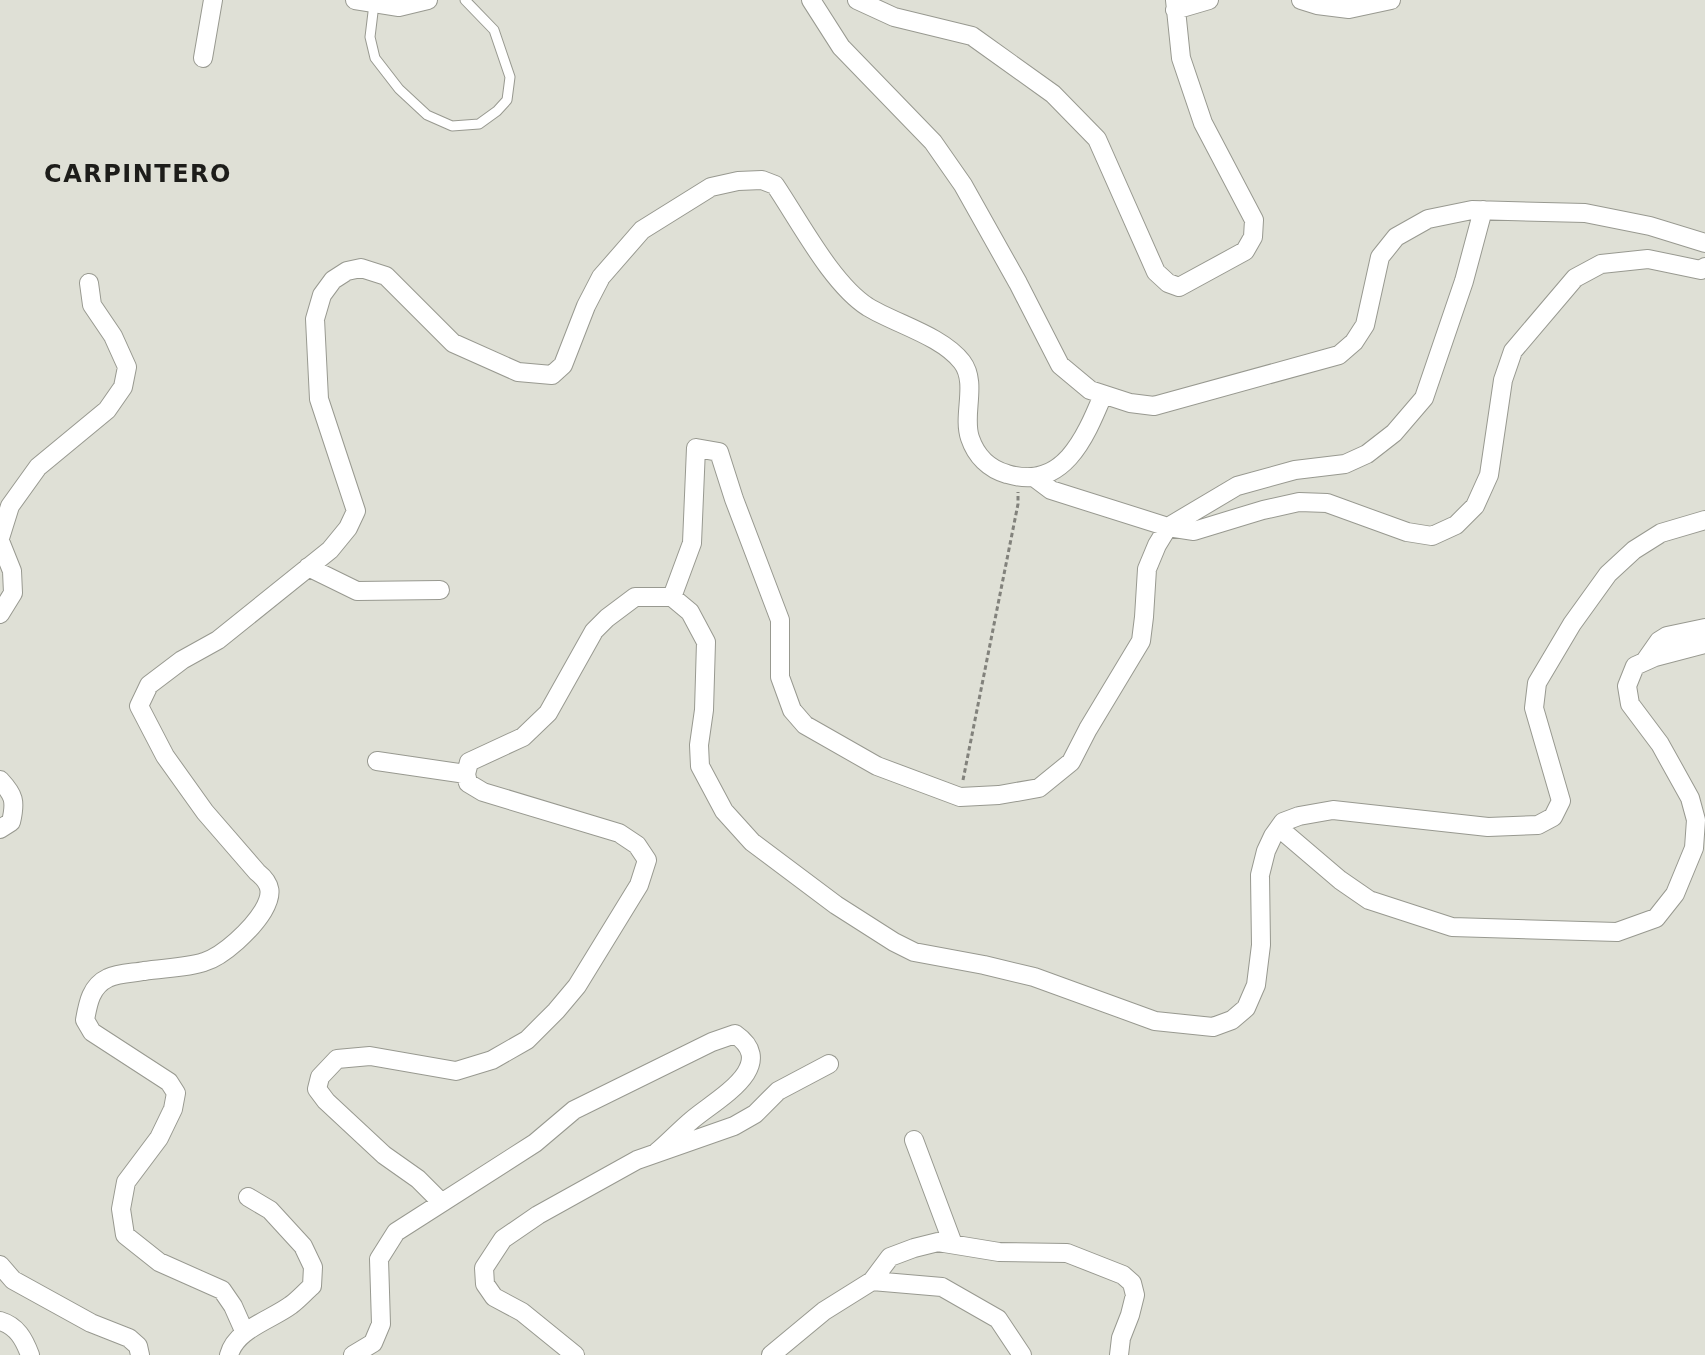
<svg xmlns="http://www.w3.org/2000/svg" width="1705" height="1355" viewBox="0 0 1705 1355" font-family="'DejaVu Sans',sans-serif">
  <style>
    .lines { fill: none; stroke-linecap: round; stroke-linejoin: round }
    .lane-casing { stroke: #989990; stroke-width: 11 }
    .street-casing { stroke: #989990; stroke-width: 20 }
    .path { stroke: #82827c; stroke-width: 3; stroke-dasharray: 4.5 3; stroke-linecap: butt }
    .lane { stroke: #fff; stroke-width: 9 }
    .street { stroke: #fff; stroke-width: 18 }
    .labels { text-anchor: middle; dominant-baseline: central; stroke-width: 6; stroke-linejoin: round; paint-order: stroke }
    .district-label { font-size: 24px; font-weight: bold; letter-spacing: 1.5px; fill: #1d1d1a; stroke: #dfe0d6 }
  </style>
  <rect width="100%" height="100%" fill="#dfe0d6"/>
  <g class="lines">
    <defs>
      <path id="lane" d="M 374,4 L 370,37 L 375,58 L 399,89 L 427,115 L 452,126 L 479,124 L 497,111 L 507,100 L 510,77 L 494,30 L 465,0"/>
      <path id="street" d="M 355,0 L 399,7 L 428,0
        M 811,0 L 841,47 L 933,142 L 963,185 L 1018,283 L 1060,365 L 1090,390 L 1130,403 L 1154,406 L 1339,355 L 1354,342 L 1365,325 L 1380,257 L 1396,237 L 1428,219 L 1472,210 L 1585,213 L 1650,226 L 1705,243
        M 857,0 L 894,17 L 972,36 L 1053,94 L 1097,139 L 1156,272 L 1168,283 L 1179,287 L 1245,251 L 1253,237 L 1254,220 L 1203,123 L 1181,58 L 1175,0
        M 1301,0 L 1317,5 L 1349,9 L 1391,0
        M 1175,10 L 1209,0
        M 203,58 L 213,0
        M 1035,478 L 1051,490 L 1168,527 L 1194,531 L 1263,510 L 1299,502 L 1327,503 L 1407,532 L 1432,536 L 1456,525 L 1475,506 L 1489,475 L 1503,380 L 1513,351 L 1575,278 L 1601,264 L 1648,259 L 1701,270 L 1705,267
        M 0,538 L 10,506 L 38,467 L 107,410 L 123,387 L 127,367 L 113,336 L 92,305 L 89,283
        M 0,541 L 12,571 L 13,593 L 0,614
        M 308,567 L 357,591 L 440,590
        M 672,597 L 692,543 L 696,448 L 719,452 L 734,499 L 780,620 L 780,677 L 792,710 L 805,725 L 877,766 L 960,797 L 999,795 L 1039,788 L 1071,762 L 1088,729 L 1141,641 L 1144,617 L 1147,569 L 1157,545 L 1168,527 L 1237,486 L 1295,470 L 1345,464 L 1367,454 L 1394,433 L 1424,398 L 1464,281 L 1483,210
        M 1645,661 L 1659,641 L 1667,636 L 1705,628
        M 377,761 L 466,774
        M 0,780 C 14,795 16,801 11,822 L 0,829
        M 1279,828 L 1340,880 L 1369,900 L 1452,927 L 1617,932 L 1656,918 L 1675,894 L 1694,848 L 1696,820 L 1690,798 L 1660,744 L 1630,704 L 1627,686 L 1635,666 L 1655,657 L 1705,644
        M 914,1140 L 953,1244
        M 441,1202 L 418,1179 L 384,1155 L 326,1101 L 317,1089 L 320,1077 L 337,1059 L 370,1056 L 456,1071 L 492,1060 L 527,1040 L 556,1011 L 577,986 L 639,885 L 647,860 L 637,845 L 619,833 L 483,792 L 468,783 L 466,774 L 469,762 L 523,737 L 548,713 L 594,631 L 607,618 L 635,597 L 672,597 L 690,612 L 706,642 L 704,710 L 699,745 L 700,766 L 724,811 L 752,842 L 836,905 L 894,942 L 914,952 L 984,965 L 1034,977 L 1155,1021 L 1213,1027 L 1232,1020 L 1246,1008 L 1256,985 L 1261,945 L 1260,875 L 1266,851 L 1273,836 L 1283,822 L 1299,816 L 1333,810 L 1488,827 L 1538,825 L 1553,817 L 1561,801 L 1534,708 L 1537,683 L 1572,624 L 1608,574 L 1634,550 L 1661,533 L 1705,520
        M 0,1265 L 13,1280 L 91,1323 L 129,1338 L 138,1346 L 140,1355
        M 872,1281 L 942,1287 L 998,1319 L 1022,1355
        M 0,1321 C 17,1326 24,1339 30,1355
        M 245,1333 L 233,1306 L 222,1290 L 159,1262 L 125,1235 L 121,1209 L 126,1182 L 159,1138 L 173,1109 L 176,1093 L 169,1082 L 92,1032 L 85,1020 C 88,1003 91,986 108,978 C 118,973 133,973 144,971 C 163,968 186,968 204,962 C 224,956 252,929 263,911 C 273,894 272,884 257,872 L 205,812 L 165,756 L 139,706 L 149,685 L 182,660 L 218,640 L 330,550 L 348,528 L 356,511 L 319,399 L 315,319 L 322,295 L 333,280 L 347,271 L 361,268 L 386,276 L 453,343 L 518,372 L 552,375 L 563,365 L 586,306 L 601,277 L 642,230 L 711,187 L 738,181 L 762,180 L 775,185 C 800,222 832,284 868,307 C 896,324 942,336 962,362 C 978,383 962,415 970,438 C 976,456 989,469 1007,474 C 1063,491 1085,438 1103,395
        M 229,1355 C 236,1329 271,1320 291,1305 C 298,1300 305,1292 312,1286 L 313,1267 L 303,1246 L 270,1210 L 248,1197
        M 353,1355 L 373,1343 L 381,1324 L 379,1259 L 396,1232 L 535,1143 L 574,1110 L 712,1042 L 735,1034 C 781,1066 715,1100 692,1120 C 680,1130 669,1142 657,1152
        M 575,1355 L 522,1312 L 494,1297 L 485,1284 L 484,1268 L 503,1239 L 538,1215 L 637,1160 L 734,1126 L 755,1114 L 778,1091 L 829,1064
        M 771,1355 L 824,1311 L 872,1281 L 890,1257 L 914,1248 L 938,1242 L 999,1252 L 1067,1253 L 1123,1275 L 1132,1283 L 1135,1295 L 1130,1315 L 1121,1338 L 1119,1355"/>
    </defs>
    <use href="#lane" class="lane-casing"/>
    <use href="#street" class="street-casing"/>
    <path class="path" d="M 963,780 L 1018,504 L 1018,492"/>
    <use href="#lane" class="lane"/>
    <use href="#street" class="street"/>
  </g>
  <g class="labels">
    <g class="district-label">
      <text x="138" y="174">CARPINTERO</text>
    </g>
  </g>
</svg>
